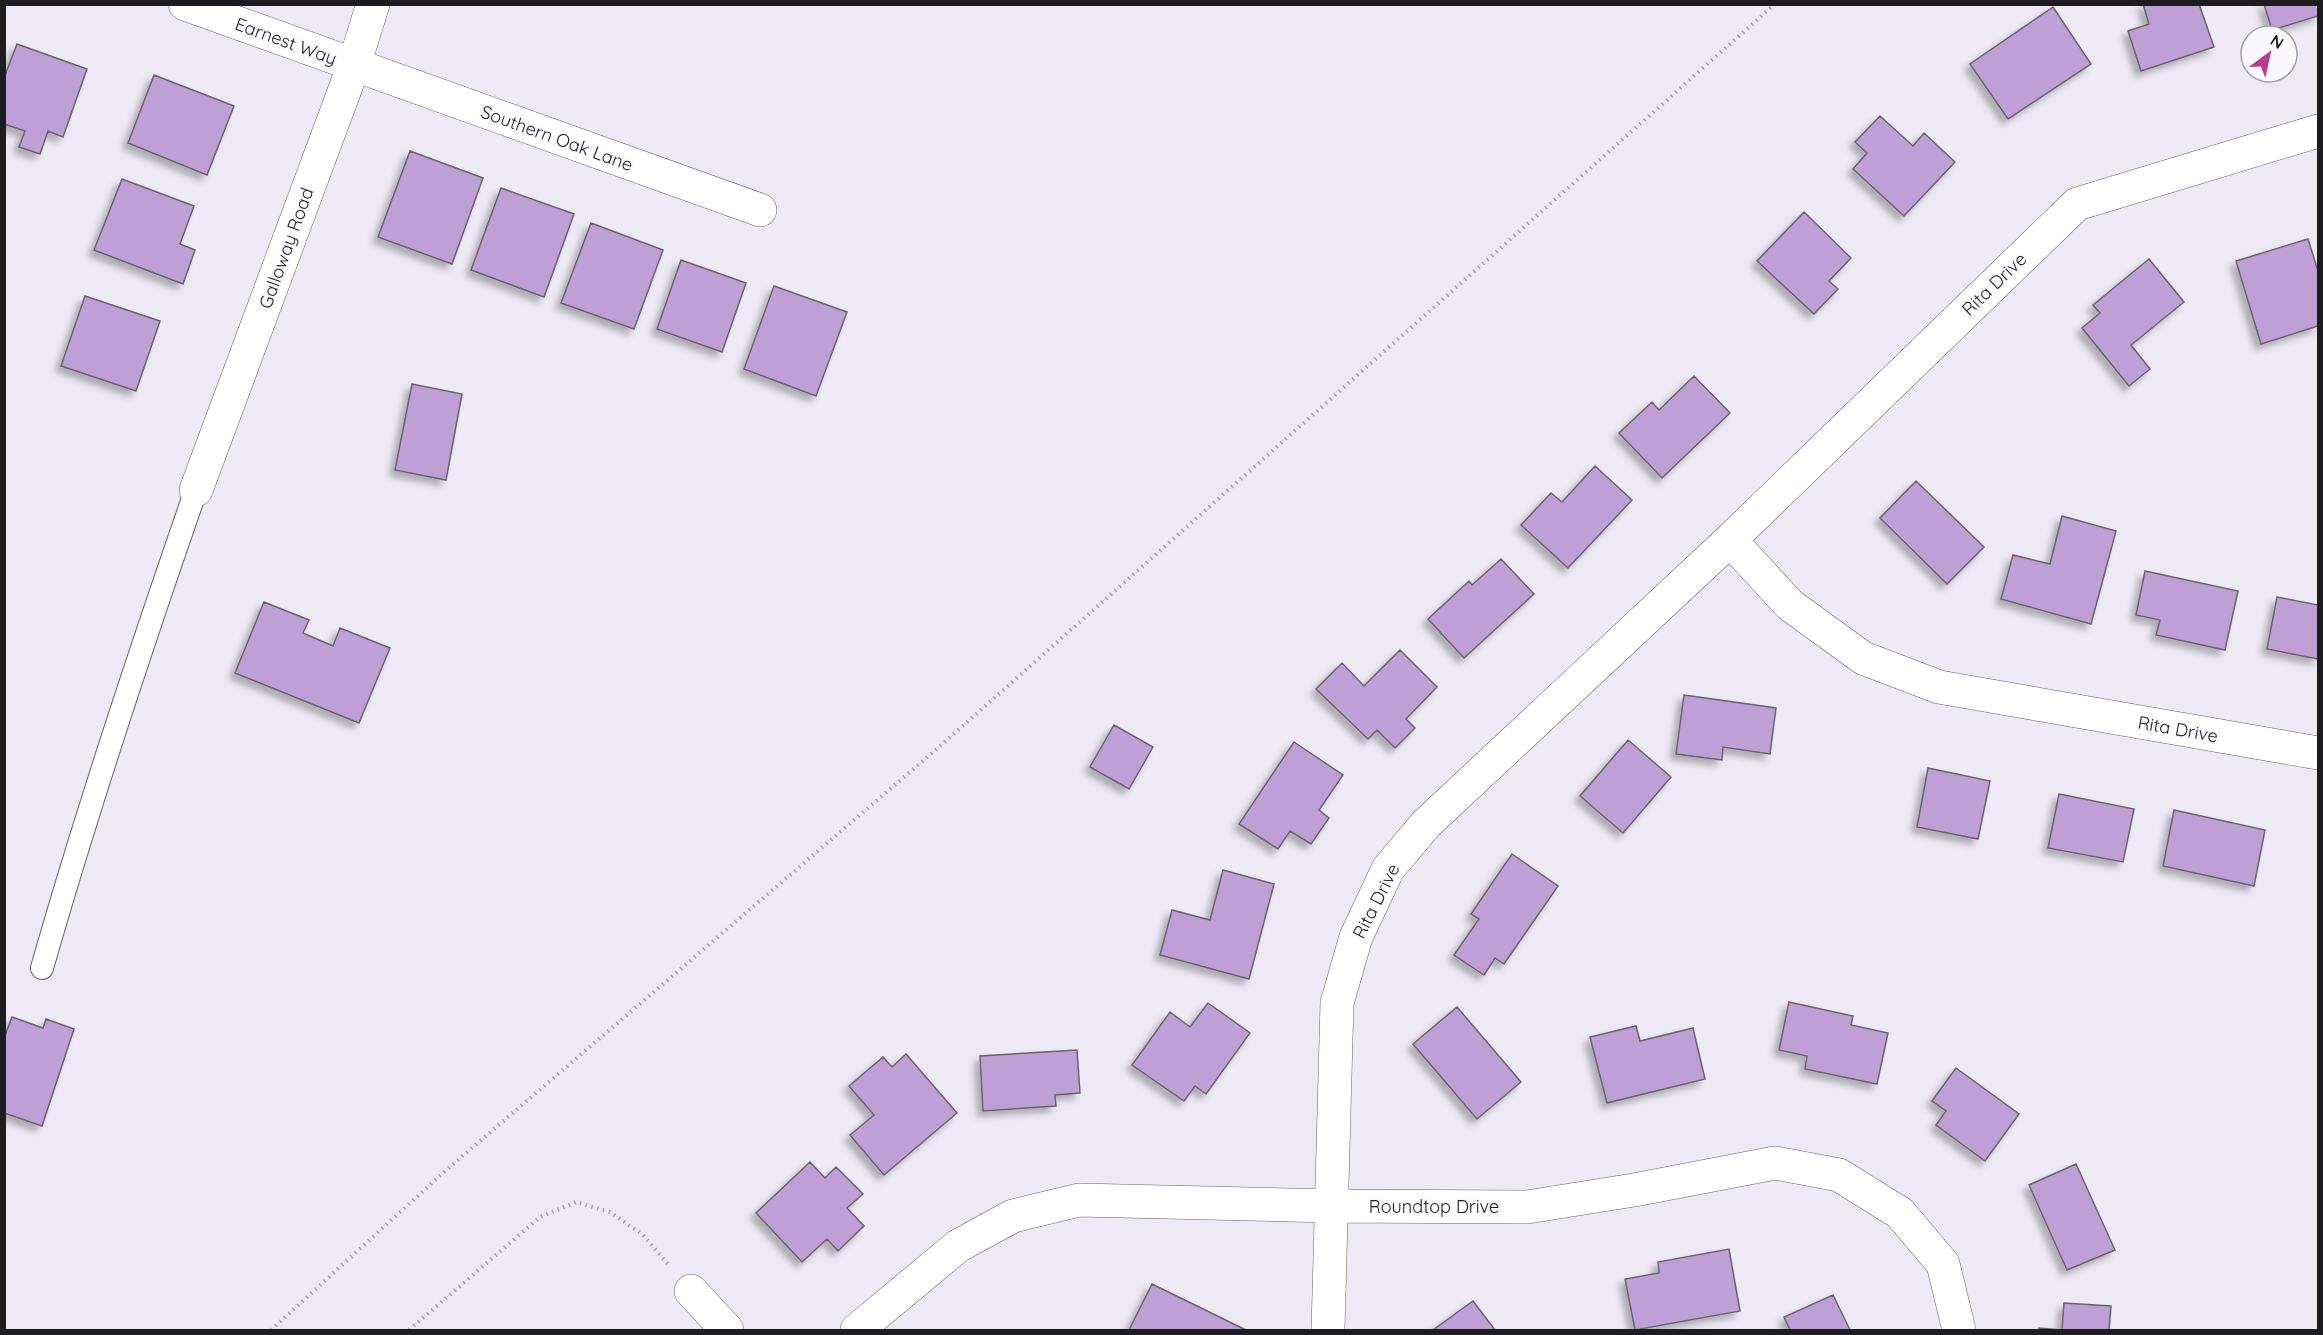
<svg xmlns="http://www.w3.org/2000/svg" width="2323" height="1335" viewBox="0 0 2323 1335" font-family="Quicksand,sans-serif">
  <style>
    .building { fill: #bfa0d6; stroke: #69646d; stroke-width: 1.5; filter: url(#shadow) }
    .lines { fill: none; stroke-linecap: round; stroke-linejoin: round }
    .service-casing { stroke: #64616a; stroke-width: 24 }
    .minor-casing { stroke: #64616a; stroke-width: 34 }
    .path { stroke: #a5a2aa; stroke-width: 4; stroke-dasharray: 1.5 4.5; stroke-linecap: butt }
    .service { stroke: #fff; stroke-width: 22 }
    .minor { stroke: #fff; stroke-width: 33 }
    .labels { text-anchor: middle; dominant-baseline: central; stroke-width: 4.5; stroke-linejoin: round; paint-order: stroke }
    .street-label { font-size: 18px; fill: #1d1c20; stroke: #faf8ff }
  </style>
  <defs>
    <filter id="shadow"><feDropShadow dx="-5.5" dy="5.5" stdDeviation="3" flood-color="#0004"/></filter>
  </defs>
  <rect width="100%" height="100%" fill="#eeeaf5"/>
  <path class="building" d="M 2143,4 L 2199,4 L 2214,47 L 2141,71 L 2128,31 L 2149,24 Z
    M 2264,4 L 2318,4 L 2318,16 L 2272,30 Z
    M 2053,7 L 2091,64 L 2008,119 L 1970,64 Z
    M 17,44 L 87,69 L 63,137 L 48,131 L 40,154 L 19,147 L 25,131 L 4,124 L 4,78 Z
    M 154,75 L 234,106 L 207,175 L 128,143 Z
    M 1880,116 L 1913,146 L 1924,133 L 1955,162 L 1904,216 L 1853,169 L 1867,153 L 1855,142 Z
    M 410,151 L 483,178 L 452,264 L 378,237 Z
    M 122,179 L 194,206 L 180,244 L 195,250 L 183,284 L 94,250 Z
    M 501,188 L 574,214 L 544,297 L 471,270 Z
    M 1804,212 L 1851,258 L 1829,281 L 1838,289 L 1814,314 L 1757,261 Z
    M 591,223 L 663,250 L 634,329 L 561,303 Z
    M 2308,239 L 2318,271 L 2318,326 L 2261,344 L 2236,261 Z
    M 2149,259 L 2184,302 L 2131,345 L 2150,369 L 2129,386 L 2082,328 L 2100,313 L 2093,305 Z
    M 681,260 L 746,283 L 722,352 L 657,329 Z
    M 774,286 L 847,312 L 816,396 L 744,369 Z
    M 85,296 L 160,321 L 136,391 L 61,366 Z
    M 1694,376 L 1730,413 L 1662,478 L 1619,433 L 1652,402 L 1659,410 Z
    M 412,384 L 462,394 L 446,480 L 395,470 Z
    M 1595,466 L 1632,500 L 1568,568 L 1521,525 L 1551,493 L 1562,502 Z
    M 1916,481 L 1984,547 L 1947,584 L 1880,518 Z
    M 2062,516 L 2116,531 L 2091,624 L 2001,599 L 2013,555 L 2050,564 Z
    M 1501,559 L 1534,594 L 1464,658 L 1428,619 L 1469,581 L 1472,585 Z
    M 2145,571 L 2238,591 L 2225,650 L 2156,635 L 2160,620 L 2136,615 Z
    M 2277,597 L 2318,605 L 2318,659 L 2267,649 Z
    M 264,602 L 309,620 L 303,633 L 333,646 L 340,628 L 390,648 L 359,723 L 235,673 Z
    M 1400,650 L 1437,687 L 1406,719 L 1415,728 L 1395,748 L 1377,730 L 1368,739 L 1316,689 L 1342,663 L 1364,686 Z
    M 1684,695 L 1776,708 L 1770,754 L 1723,747 L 1722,760 L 1676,754 Z
    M 1114,725 L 1153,747 L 1129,789 L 1090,767 Z
    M 1628,740 L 1671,777 L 1623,833 L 1580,796 Z
    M 1294,742 L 1343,775 L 1319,810 L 1329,818 L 1311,844 L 1290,831 L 1278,849 L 1239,824 Z
    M 1928,768 L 1990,781 L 1978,839 L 1917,827 Z
    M 2059,794 L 2134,809 L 2123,862 L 2048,848 Z
    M 2174,810 L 2265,830 L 2254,886 L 2163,866 Z
    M 1512,854 L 1558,886 L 1504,964 L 1495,958 L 1484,975 L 1454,955 L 1479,919 L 1471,914 Z
    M 1223,870 L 1274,884 L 1249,979 L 1160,955 L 1172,910 L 1210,920 Z
    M 1789,1002 L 1853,1016 L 1851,1025 L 1888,1033 L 1877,1084 L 1805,1069 L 1807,1056 L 1779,1050 Z
    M 1208,1003 L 1250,1033 L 1206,1094 L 1195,1086 L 1184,1101 L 1132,1065 L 1170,1012 L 1190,1027 Z
    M 1457,1007 L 1521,1082 L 1477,1119 L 1413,1044 Z
    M 12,1017 L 43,1028 L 46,1019 L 74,1029 L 42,1126 L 4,1113 L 4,1038 Z
    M 1636,1026 L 1640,1041 L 1693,1028 L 1705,1079 L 1607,1103 L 1590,1037 Z
    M 1077,1050 L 1080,1093 L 1055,1095 L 1056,1106 L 983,1111 L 980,1056 Z
    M 906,1054 L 957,1113 L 884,1175 L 850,1135 L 874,1115 L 849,1086 L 883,1057 L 892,1067 Z
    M 1956,1068 L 2019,1114 L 1985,1161 L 1936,1125 L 1946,1111 L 1932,1101 Z
    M 810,1162 L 825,1178 L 836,1167 L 863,1194 L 847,1208 L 864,1226 L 838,1251 L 827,1239 L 802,1262 L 756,1213 Z
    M 2076,1164 L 2115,1250 L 2067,1270 L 2029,1185 Z
    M 1729,1249 L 1740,1311 L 1635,1330 L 1625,1279 L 1659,1273 L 1658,1262 Z
    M 1152,1284 L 1246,1330 L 1129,1330 Z
    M 1833,1295 L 1850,1330 L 1790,1330 L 1784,1317 Z
    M 1473,1301 L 1495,1330 L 1433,1330 Z
    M 2064,1303 L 2111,1306 L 2109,1330 L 2039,1330 L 2039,1328 L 2062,1330 Z"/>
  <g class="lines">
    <defs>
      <path id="service" d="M 42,968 C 88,807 141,648 196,490"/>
      <path id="minor" d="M 185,4 L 760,210
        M 196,490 L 354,65 L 373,4
        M 1730,540 L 1790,605 L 1863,658 L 1939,687 L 2318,753
        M 691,1291 L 727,1330
        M 857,1330 L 958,1246 L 1013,1216 L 1079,1200 L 1331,1206 L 1527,1207 L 1634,1190 L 1775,1163 L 1839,1175 L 1900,1213 L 1943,1264 L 1959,1330
        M 1328,1330 L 1337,1003 L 1356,937 L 1388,869 L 1426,824 L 1730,540 L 2077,204 L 2318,131"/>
    </defs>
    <use href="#service" class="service-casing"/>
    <use href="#minor" class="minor-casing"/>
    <path class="path" d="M 271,1330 L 444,1172 L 938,748 L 1775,4
      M 409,1330 L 540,1217 L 576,1202 L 610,1212 L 642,1234 L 668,1264"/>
    <use href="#service" class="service"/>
    <use href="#minor" class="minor"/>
  </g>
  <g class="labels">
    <g class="street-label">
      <text transform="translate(286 41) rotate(20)">Earnest Way</text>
      <text transform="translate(557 138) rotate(20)">Southern Oak Lane</text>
      <text transform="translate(286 248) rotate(-70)">Galloway Road</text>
      <text transform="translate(1994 284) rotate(-44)">Rita Drive</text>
      <text transform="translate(2178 729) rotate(10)">Rita Drive</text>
      <text transform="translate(1376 901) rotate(-63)">Rita Drive</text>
      <text x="1434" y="1206">Roundtop Drive</text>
    </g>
  </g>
  <rect width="2323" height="1335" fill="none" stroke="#1d1c20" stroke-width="12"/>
  <g transform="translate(2269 54) rotate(33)"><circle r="28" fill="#faf8ff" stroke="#a2a0a6" stroke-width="1.5"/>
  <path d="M0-4.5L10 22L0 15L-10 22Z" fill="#b83d8f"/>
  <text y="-9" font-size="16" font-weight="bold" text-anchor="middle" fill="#1d1c20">N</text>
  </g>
</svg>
